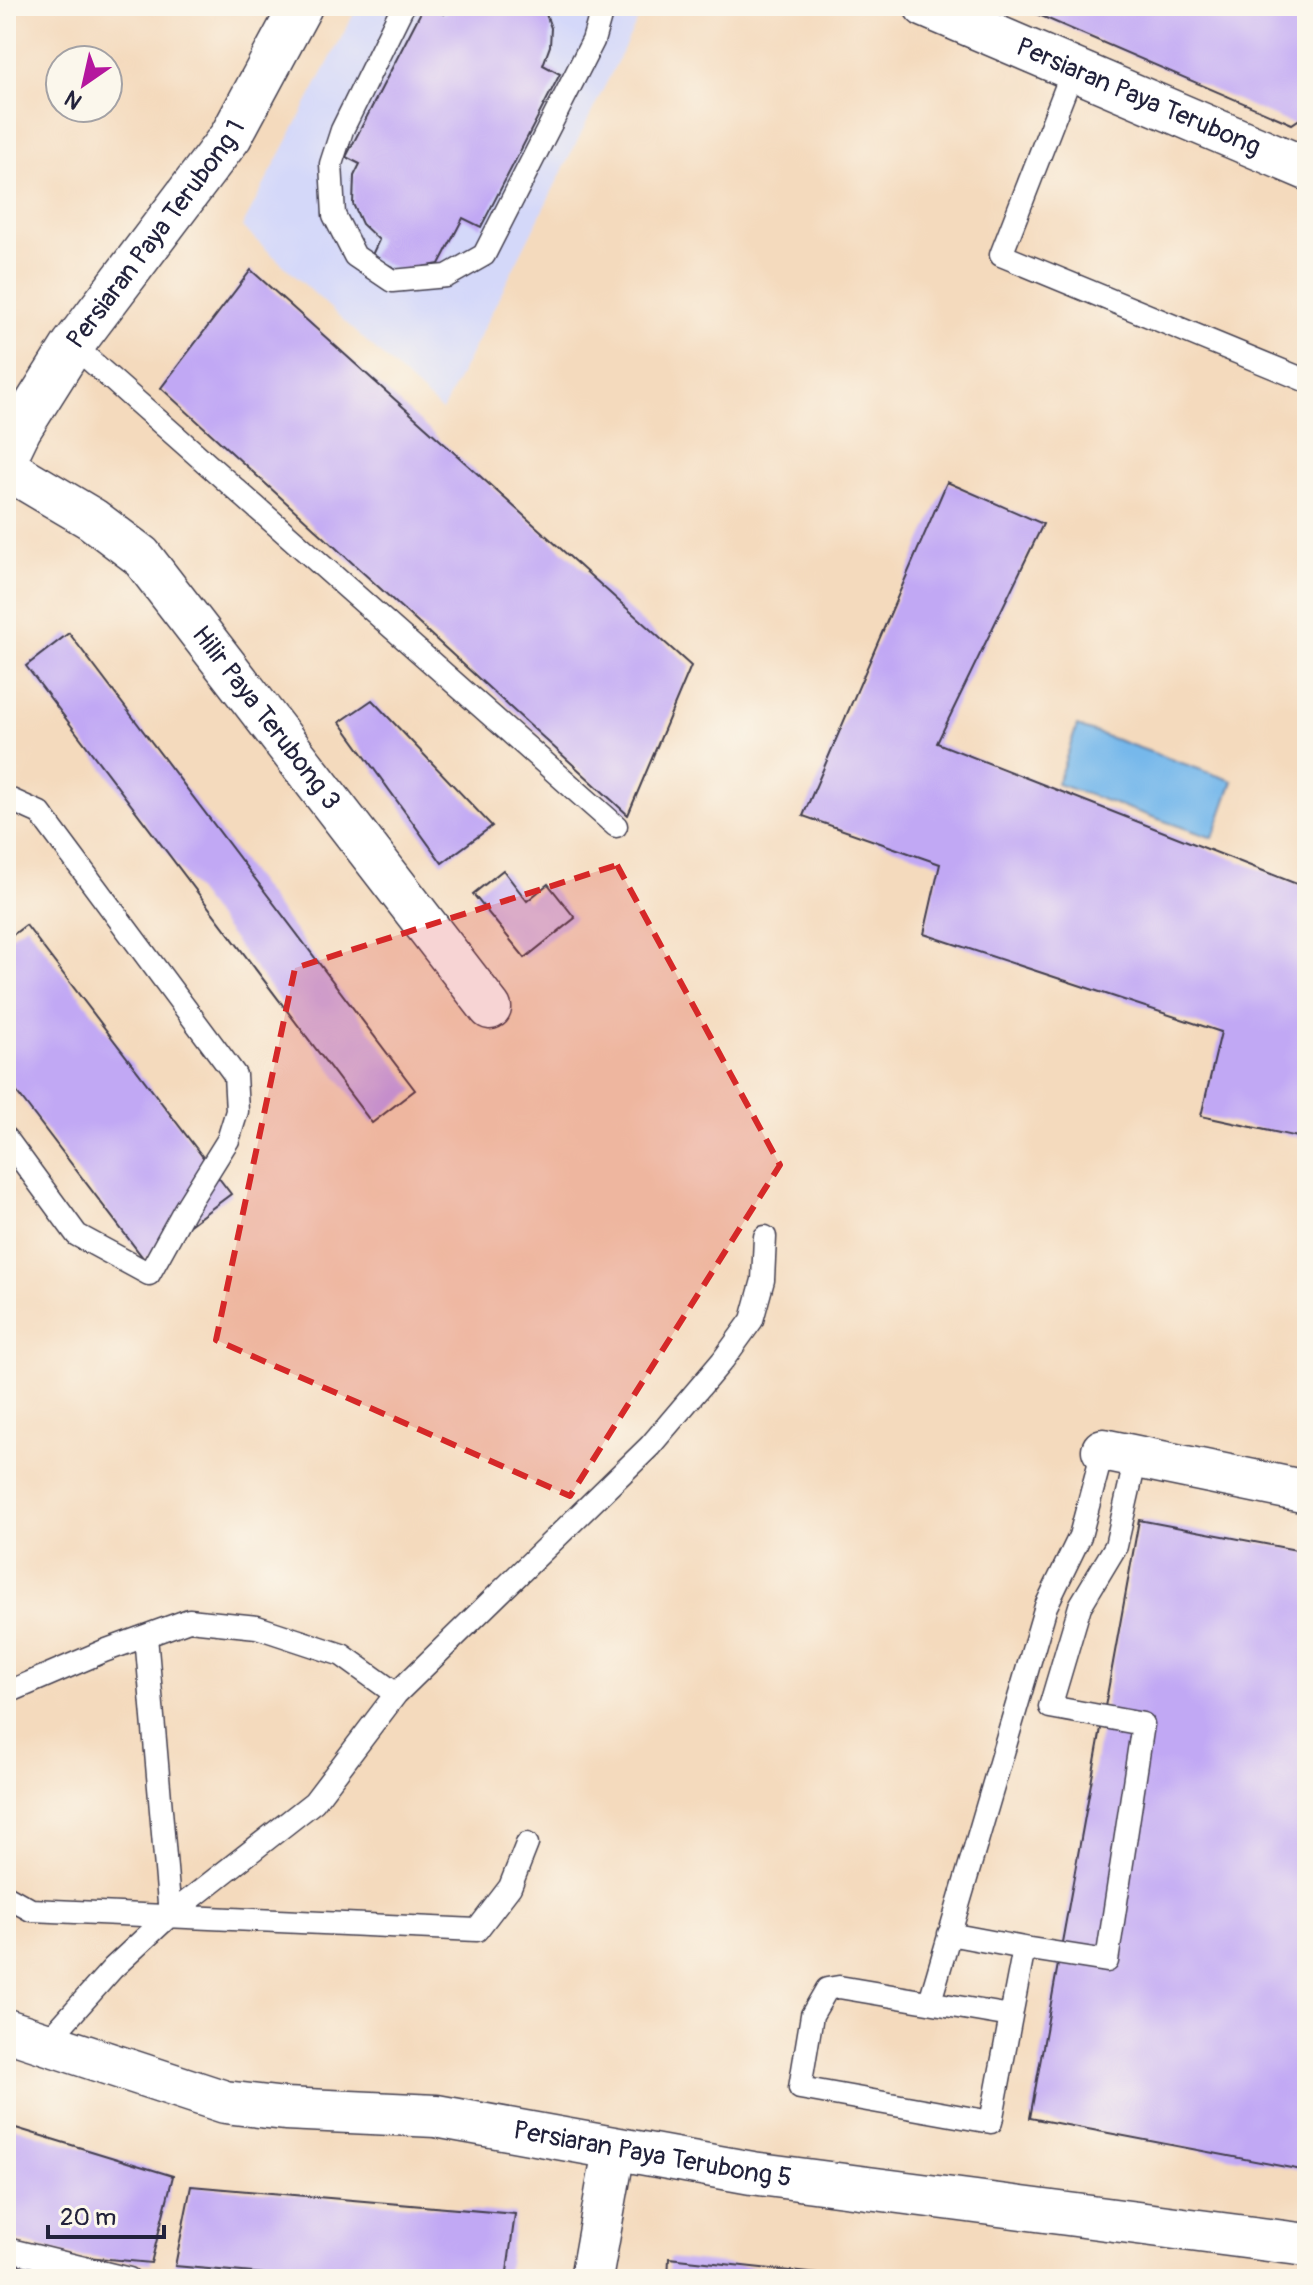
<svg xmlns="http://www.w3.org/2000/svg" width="1313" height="2285" viewBox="0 0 1313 2285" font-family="Pangolin,sans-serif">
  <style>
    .built { fill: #d4d8f9 }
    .water { fill: #76b8eb; stroke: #4c6d93; stroke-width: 2 }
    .building { fill: #c1a8f4 }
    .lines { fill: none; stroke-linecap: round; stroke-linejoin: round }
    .service-casing { stroke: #423e4e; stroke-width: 25 }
    .minor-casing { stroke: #423e4e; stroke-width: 45 }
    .service { stroke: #fff; stroke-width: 22 }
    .minor { stroke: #fff; stroke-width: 42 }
    .marked { fill: #d62828; fill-opacity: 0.2; stroke: #d62828; stroke-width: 6; stroke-dasharray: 16 10; stroke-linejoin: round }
    .labels { text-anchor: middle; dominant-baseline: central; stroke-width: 6; stroke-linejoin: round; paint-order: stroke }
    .street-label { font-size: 26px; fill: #22223b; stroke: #fbf7ec }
  </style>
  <rect width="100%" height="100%" fill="#fbf7ec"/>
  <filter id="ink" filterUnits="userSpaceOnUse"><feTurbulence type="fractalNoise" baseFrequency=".0125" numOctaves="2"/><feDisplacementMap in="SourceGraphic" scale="16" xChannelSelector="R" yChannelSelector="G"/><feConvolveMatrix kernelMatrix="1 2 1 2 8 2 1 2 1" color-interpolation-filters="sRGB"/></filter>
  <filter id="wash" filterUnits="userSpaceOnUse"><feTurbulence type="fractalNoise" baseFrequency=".006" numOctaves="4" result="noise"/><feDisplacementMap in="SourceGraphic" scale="32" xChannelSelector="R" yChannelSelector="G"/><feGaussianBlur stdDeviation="1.8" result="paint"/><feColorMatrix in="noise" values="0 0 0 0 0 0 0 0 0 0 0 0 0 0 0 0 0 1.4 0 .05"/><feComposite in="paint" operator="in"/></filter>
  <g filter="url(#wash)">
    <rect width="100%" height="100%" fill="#f4dabd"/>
    <path class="built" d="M 358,6 L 645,6 L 442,411 L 242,227 Z"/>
    <path class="water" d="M 1077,726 L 1233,781 L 1213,838 L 1057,784 Z"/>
    <g id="blocks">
      <path class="building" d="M 424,6 L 444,14 L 451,6 L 543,6 L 551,28 L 550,46 L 543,65 L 560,74 L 481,227 L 463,218 L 439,264 L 401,271 L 371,257 L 379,240 L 362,224 L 353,204 L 354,176 L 360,164 L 346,157 Z
        M 1018,6 L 1307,6 L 1307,114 L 1292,124 Z
        M 251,270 L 691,666 L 628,815 L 161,388 Z
        M 947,482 L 1043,524 L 937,743 L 1307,888 L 1307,1139 L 1201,1116 L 1221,1032 L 924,934 L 940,864 L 803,816 Z
        M 69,633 L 415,1090 L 372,1123 L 26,666 Z
        M 372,700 L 492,826 L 442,863 L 340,722 Z
        M 503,870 L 527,901 L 548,884 L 575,918 L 525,958 L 473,894 Z
        M 26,925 L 231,1194 L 144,1259 L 6,1078 L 6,940 Z
        M 1139,1520 L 1307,1552 L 1307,2171 L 1030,2118 Z
        M 6,2125 L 173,2176 L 151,2263 L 76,2256 L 6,2238 Z
        M 191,2186 L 515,2214 L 506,2279 L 322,2279 L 175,2266 Z
        M 669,2258 L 846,2277 L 845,2279 L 668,2279 Z"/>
    </g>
  </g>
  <g filter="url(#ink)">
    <use href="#blocks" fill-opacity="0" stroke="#423e4e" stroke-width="2"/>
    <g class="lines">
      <defs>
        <path id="service" d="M 403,6 L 342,130 L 331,164 L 334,215 L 355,256 L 392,281 L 447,276 L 484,255 L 593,41 L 603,6
          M 1073,70 L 1001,255 L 1307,381
          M 73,345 L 616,826
          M 6,803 L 11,800 L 40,813 L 235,1075 L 237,1111 L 228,1140 L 185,1209 L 149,1274 L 77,1235 L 6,1138
          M 146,1636 L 170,1915
          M 6,1693 L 104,1651 L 189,1620 L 257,1627 L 342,1655 L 396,1694
          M 6,1896 L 31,1910 L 477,1930 L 510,1887 L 527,1844
          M 949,1934 L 1024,1948
          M 839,1987 L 1011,2016 L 991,2122 L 800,2088 L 812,2015 L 827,1989 Z
          M 930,2001 L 1046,1606 L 1080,1536 L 1103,1450
          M 1011,2016 L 1024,1948 L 1107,1961 L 1143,1724 L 1050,1707 L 1080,1606 L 1116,1546 L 1136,1458
          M 45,2044 L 113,1968 L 170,1915 L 314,1802 L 396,1694 L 650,1446 L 723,1360 L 752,1320 L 763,1280 L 765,1237
          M 6,2249 L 129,2279"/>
        <g id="minor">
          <path id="s1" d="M 925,6 L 1307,169"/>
          <path id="s2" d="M 6,458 L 20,429 L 73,345 L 231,136 L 301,6"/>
          <path id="s3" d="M 6,468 L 92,519 L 141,556 L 490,1008"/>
          <path d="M 1103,1450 L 1307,1492"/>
          <path id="s4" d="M 6,2030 L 225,2102 L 285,2109 L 436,2116 L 752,2173 L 1307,2245"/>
          <path d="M 591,2279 L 614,2150"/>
        </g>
      </defs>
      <use href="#service" class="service-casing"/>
      <use href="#minor" class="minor-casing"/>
      <use href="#service" class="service"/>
      <use href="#minor" class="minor"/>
    </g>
  </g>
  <path class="marked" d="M 617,865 L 780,1165 L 570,1496 L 216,1340 L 295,968 Z"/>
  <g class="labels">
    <g class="street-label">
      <text stroke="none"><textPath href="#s1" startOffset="232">Persiaran Paya Terubong</textPath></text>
      <text stroke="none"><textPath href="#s2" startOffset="270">Persiaran Paya Terubong 1</textPath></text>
      <text stroke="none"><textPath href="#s3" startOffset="366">Hilir Paya Terubong 3</textPath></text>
      <text stroke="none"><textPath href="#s4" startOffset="662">Persiaran Paya Terubong 5</textPath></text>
    </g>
  </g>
  <rect width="1313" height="2285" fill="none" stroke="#fbf7ec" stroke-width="32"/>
  <g transform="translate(84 84) rotate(214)"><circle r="38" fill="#fbf7ec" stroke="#a4a2a5" stroke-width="2"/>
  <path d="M0-6L14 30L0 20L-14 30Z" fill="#b5179e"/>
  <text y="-12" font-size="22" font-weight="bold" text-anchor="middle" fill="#22223b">N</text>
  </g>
  <path d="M48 2225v12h116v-12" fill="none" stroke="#22223b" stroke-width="4"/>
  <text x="60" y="2225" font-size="24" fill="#22223b" stroke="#fbf7ec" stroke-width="6" paint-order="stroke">20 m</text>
</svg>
